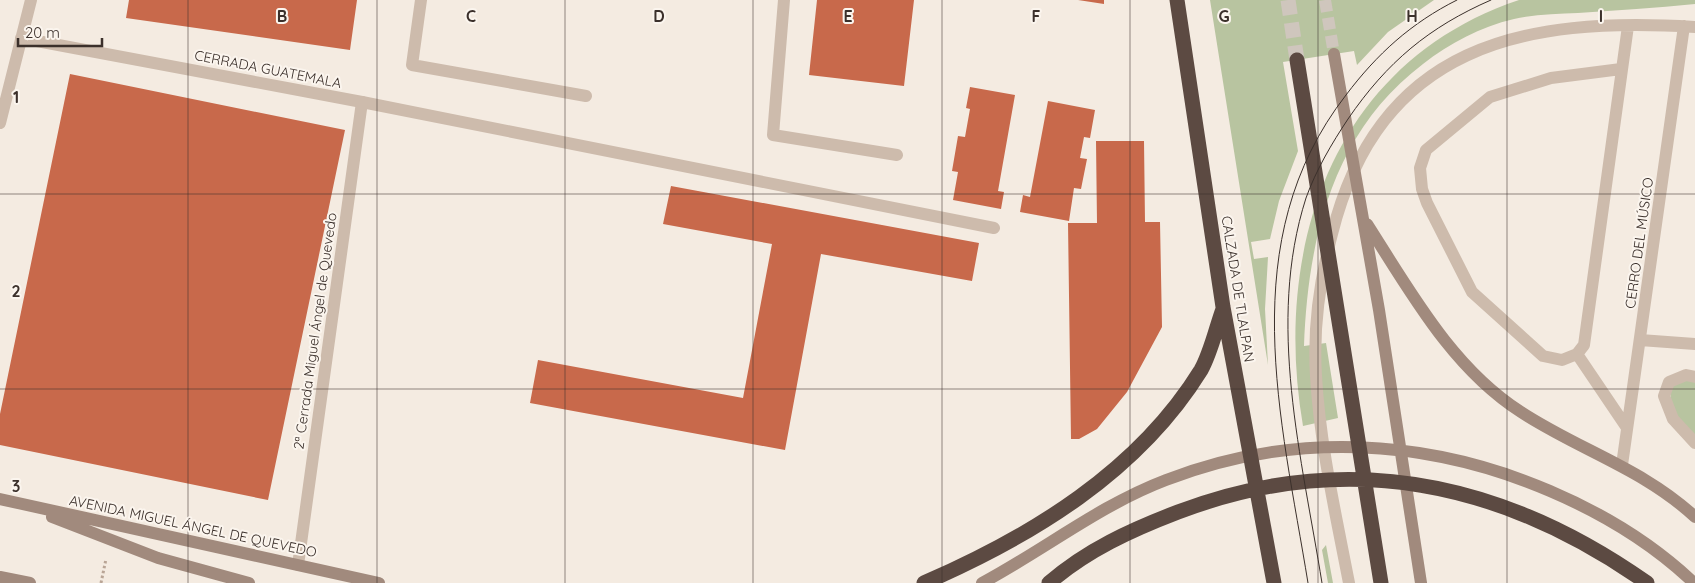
<svg xmlns="http://www.w3.org/2000/svg" width="1695" height="583" viewBox="0 0 1695 583" font-family="Quicksand,sans-serif">
  <style>
    .green { fill: #b8c4a0 }
    .building { fill: #c8694b }
    .lines { fill: none; stroke-linecap: round; stroke-linejoin: round }
    .secondary-tunnel { stroke: #cfc6bd; stroke-width: 12; stroke-dasharray: 12 6; stroke-linecap: butt }
    .highway-tunnel { stroke: #cfc6bd; stroke-width: 15; stroke-dasharray: 15 8; stroke-linecap: butt }
    .path { stroke: #b9a596; stroke-width: 3; stroke-dasharray: 2.5 2.5; stroke-linecap: butt }
    .lane { stroke: #cdbbac; stroke-width: 12 }
    .street { stroke: #cdbbac; stroke-width: 12 }
    .secondary { stroke: #a18a7d; stroke-width: 12 }
    .highway { stroke: #5c4a42; stroke-width: 15 }
    .tram { stroke: #3b302b; stroke-width: 1 }
    .grid { fill: none; stroke: #3b302b; stroke-width: 1; stroke-opacity: 0.55 }
    .labels { text-anchor: middle; dominant-baseline: central; stroke-width: 4; stroke-linejoin: round; paint-order: stroke }
    .street-label { font-size: 14px; fill: #3b302b; stroke: #fbf5ee }
    .grid-label { font-size: 16px; text-anchor: middle; font-weight: bold; fill: #3b302b; stroke: #fbf5ee; stroke-width: 4; stroke-linejoin: round; paint-order: stroke }
  </style>
  <rect width="100%" height="100%" fill="#f4ebe1"/>
  <path class="green" d="M 1210,0 L 1434,0 L 1388,32 L 1357,65 L 1354,51 L 1283,62 L 1298,151 L 1279,201 L 1270,239 L 1251,242 L 1254,259 L 1268,257 L 1265,309 L 1268,365 Z
    M 1519,0 L 1695,0 L 1695,4 C 1656,8 1617,10 1578,13 C 1557,14 1535,14 1514,19 C 1480,27 1450,43 1423,64 C 1333,132 1308,238 1304,346 L 1326,343 L 1338,418 L 1303,426 C 1272,246 1334,62 1519,0 Z
    M 1695,377 L 1695,445 L 1673,419 L 1669,382 Z
    M 1326,545 L 1333,583 L 1328,583 L 1322,550 Z"/>
  <path class="building" d="M 129,0 L 357,0 L 350,50 L 126,18 Z
    M 817,0 L 914,0 L 904,86 L 809,75 Z
    M 1078,0 L 1104,0 L 1104,4 Z
    M 70,74 L 345,130 L 268,500 L 0,445 L 0,414 Z
    M 970,87 L 1015,95 L 998,191 L 1004,192 L 1001,209 L 953,200 L 958,172 L 952,171 L 958,136 L 965,137 L 970,109 L 966,108 Z
    M 1048,101 L 1095,110 L 1090,138 L 1084,137 L 1080,158 L 1087,159 L 1081,189 L 1074,188 L 1069,221 L 1020,212 L 1023,195 L 1030,197 Z
    M 1096,141 L 1144,141 L 1145,222 L 1160,222 L 1162,327 L 1127,392 L 1097,429 L 1079,439 L 1071,439 L 1068,223 L 1097,223 Z
    M 671,186 L 979,243 L 972,281 L 821,254 L 785,450 L 530,403 L 538,360 L 743,398 L 772,244 L 663,224 Z"/>
  <g class="lines">
    <path class="secondary-tunnel" d="M 1325,0 L 1334,54"/>
    <path class="highway-tunnel" d="M 1288,0 L 1297,60"/>
    <path class="path" d="M 101,583 L 106,559"/>
    <path class="lane" d="M 421,0 L 412,65 L 586,96
      M 784,0 L 773,135 L 897,155
      M 1621,69 L 1551,78 L 1490,97 L 1426,150 L 1420,168 L 1422,189 L 1427,203 L 1472,292 L 1543,356 L 1562,360 L 1577,354 L 1584,345 L 1628,26
      M 362,102 L 994,228
      M 1640,340 L 1695,344
      M 1577,354 L 1627,428
      M 1695,377 L 1686,375 L 1669,382 L 1664,396 L 1673,419 L 1695,443
      M 1622,465 L 1684,26
      M 1349,583 C 1336,515 1320,446 1316,376 C 1313,329 1320,279 1332,234 C 1379,45 1523,16 1695,27"/>
    <path class="street" d="M 21,38 L 362,102 L 298,565
      M 0,123 L 31,0"/>
    <path class="secondary" d="M 1334,54 L 1379,310 L 1421,583
      M 1367,224 C 1410,291 1452,368 1521,412 C 1579,450 1644,469 1695,517
      M 0,499 L 379,583
      M 52,517 L 158,558 L 249,583
      M 0,577 L 30,583
      M 982,583 C 1044,550 1100,505 1166,480 C 1292,431 1427,438 1550,491 C 1604,514 1652,543 1694,583"/>
    <path class="highway" d="M 1177,0 L 1223,307 L 1274,583
      M 1297,60 L 1381,583
      M 924,583 C 1032,536 1138,472 1201,370 C 1211,352 1216,328 1223,309
      M 1049,583 C 1087,550 1131,530 1178,512 C 1347,448 1502,481 1647,583"/>
    <path class="tram" d="M 1308,583 C 1281,417 1233,241 1346,95 C 1377,54 1411,23 1457,0
      M 1322,583 C 1302,458 1266,323 1306,198 C 1316,170 1332,143 1348,119 C 1387,62 1429,27 1491,0"/>
  </g>
  <path class="grid" d="M 188,0 L 188,583M 377,0 L 377,583M 565,0 L 565,583M 753,0 L 753,583M 942,0 L 942,583M 1130,0 L 1130,583M 1318,0 L 1318,583M 1507,0 L 1507,583M 0,194 L 1695,194M 0,389 L 1695,389"/>
  <g class="labels">
    <g class="street-label">
      <text transform="translate(268 69) rotate(11)">CERRADA GUATEMALA</text>
      <text transform="translate(1639 243) rotate(-82)">CERRO DEL MÚSICO</text>
      <text transform="translate(1238 289) rotate(81)">CALZADA DE TLALPAN</text>
      <text transform="translate(315 331) rotate(-82)">2ª Cerrada Miguel Ángel de Quevedo</text>
      <text transform="translate(193 526) rotate(12)">AVENIDA MIGUEL ÁNGEL DE QUEVEDO</text>
    </g>
  </g>
  <g class="grid-label">
    <text x="282" y="22">B</text>
    <text x="471" y="22">C</text>
    <text x="659" y="22">D</text>
    <text x="848" y="22">E</text>
    <text x="1036" y="22">F</text>
    <text x="1224" y="22">G</text>
    <text x="1412" y="22">H</text>
    <text x="1601" y="22">I</text>
    <text x="16" y="103">1</text>
    <text x="16" y="297">2</text>
    <text x="16" y="492">3</text>
  </g>
  <path d="M18 38v8h84v-8" fill="none" stroke="#3b302b" stroke-width="2.5"/>
  <text x="25" y="38" font-size="15" fill="#3b302b" stroke="#fbf5ee" stroke-width="4" paint-order="stroke">20 m</text>
</svg>
